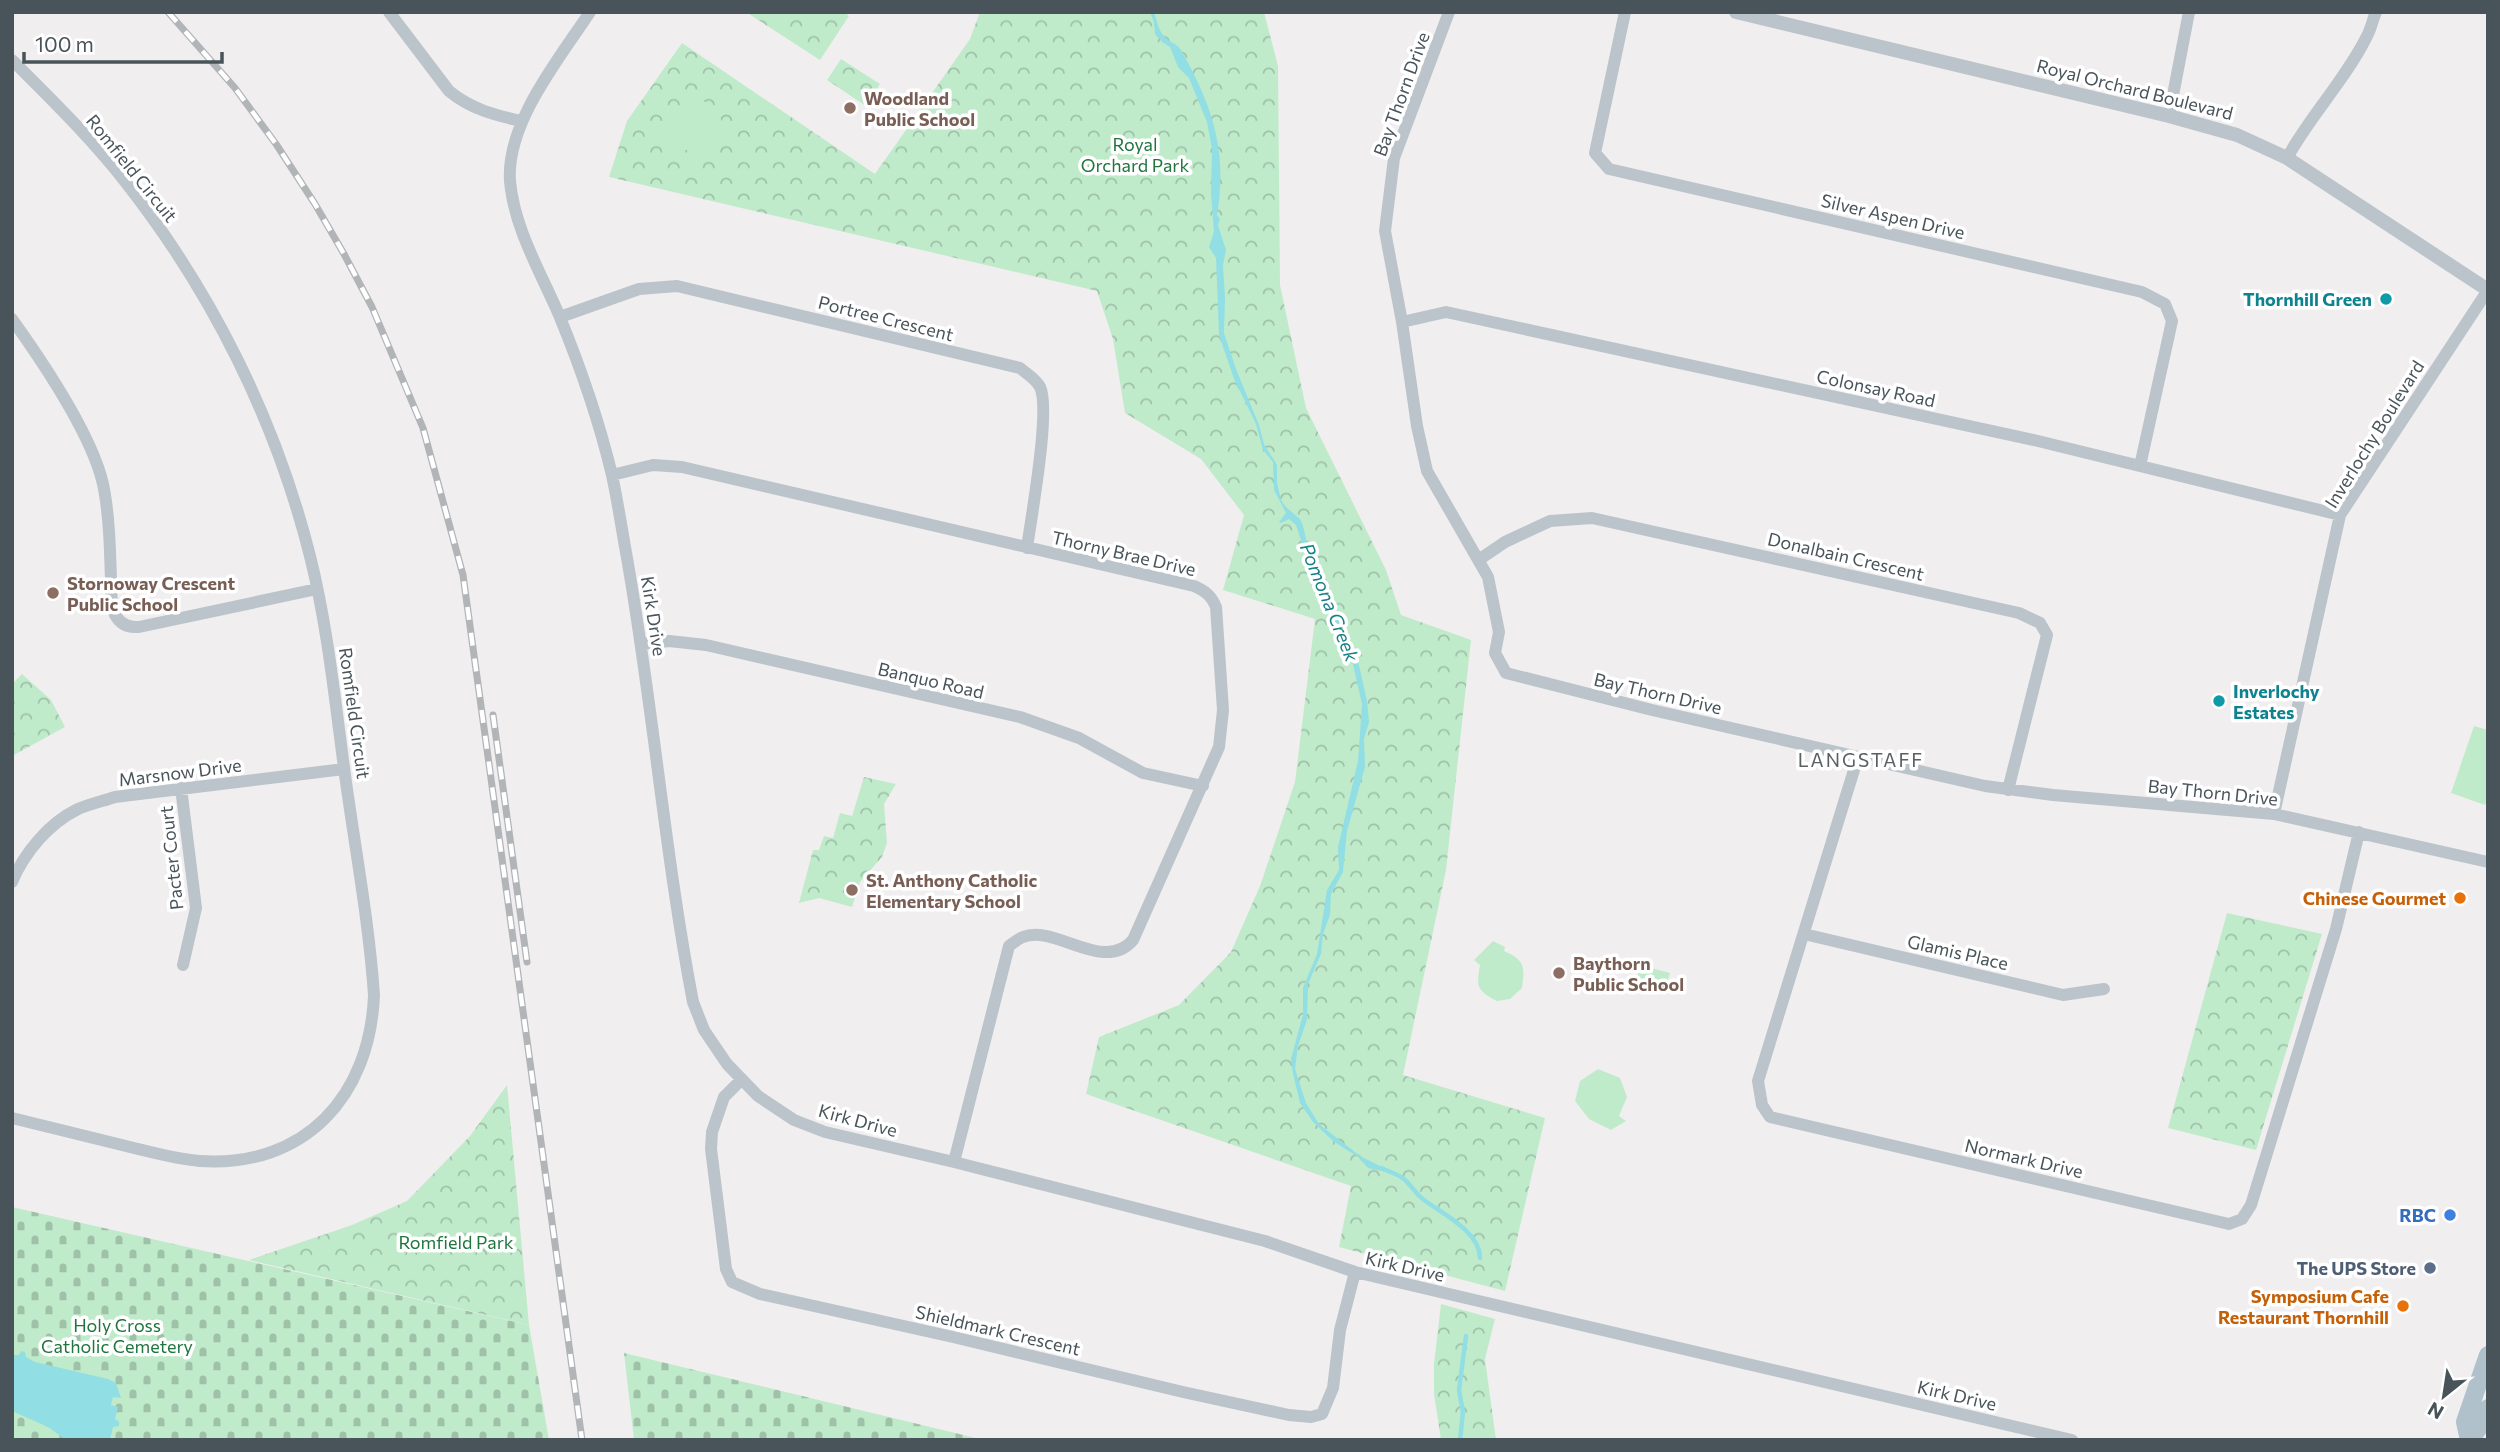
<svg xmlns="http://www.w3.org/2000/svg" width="2500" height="1452" viewBox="0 0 2500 1452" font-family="Commissioner,sans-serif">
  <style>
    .cemetery { fill: url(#cemetery-stones) }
    .park { fill: url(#park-crowns) }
    .pitch { fill: #c0ebcb }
    .water { fill: #91dee4 }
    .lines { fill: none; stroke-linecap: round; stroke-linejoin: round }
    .stream { stroke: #91dee4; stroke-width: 4.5 }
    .minor { stroke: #bbc4ca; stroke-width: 12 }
    .tertiary { stroke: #bbc4ca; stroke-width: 14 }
    .primary { stroke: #b0c1cb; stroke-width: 18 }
    .rail-casing { stroke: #b1b5b8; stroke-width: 7 }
    .rail { stroke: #fff; stroke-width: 4.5; stroke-dasharray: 13; stroke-linecap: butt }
    .education-dot { fill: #8d6e63; stroke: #fff; stroke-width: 2.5 }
    .culture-dot { fill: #0f9aa8; stroke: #fff; stroke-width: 2.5 }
    .food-dot { fill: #e8710a; stroke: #fff; stroke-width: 2.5 }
    .shop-dot { fill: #3f7fe0; stroke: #fff; stroke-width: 2.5 }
    .service-dot { fill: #5c6f8a; stroke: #fff; stroke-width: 2.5 }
    .labels { text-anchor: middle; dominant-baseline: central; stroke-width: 7; stroke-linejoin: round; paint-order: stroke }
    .street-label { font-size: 18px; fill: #48545a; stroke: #fff }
    .education-label { font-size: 18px; font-weight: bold; fill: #785e54; stroke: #fff; text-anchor: start }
    .park-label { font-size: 18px; fill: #1f753e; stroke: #fff }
    .culture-label { font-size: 18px; font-weight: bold; fill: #0d838f; stroke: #fff; text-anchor: end }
    .food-label { font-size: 18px; font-weight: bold; fill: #c56008; stroke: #fff; text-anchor: end }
    .shop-label { font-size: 18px; font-weight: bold; fill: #366cbe; stroke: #fff; text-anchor: end }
    .service-label { font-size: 18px; font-weight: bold; fill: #4e5e75; stroke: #fff; text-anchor: end }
    .water-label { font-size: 19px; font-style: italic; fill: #178087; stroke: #fff }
    .neighbourhood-label { font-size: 19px; letter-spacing: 2px; fill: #5b6062; stroke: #fff }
  </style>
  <defs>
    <pattern id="cemetery-stones" width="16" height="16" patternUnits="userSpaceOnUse" patternTransform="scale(1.75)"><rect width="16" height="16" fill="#c0ebcb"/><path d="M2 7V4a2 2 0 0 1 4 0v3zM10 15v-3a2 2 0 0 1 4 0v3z" fill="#9ec1a8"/></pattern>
    <pattern id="park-crowns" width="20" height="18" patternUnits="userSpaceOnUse" patternTransform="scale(1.75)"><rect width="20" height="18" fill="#c0ebcb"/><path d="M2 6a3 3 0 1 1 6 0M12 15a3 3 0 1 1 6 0" fill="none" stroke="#9ec1a8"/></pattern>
  </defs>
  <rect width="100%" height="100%" fill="#f1eeef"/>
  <path class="cemetery" d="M 12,1207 L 529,1325 L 549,1440 L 12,1440 Z
    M 624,1353 L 984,1440 L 634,1440 Z"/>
  <path class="park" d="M 746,12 L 844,12 L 849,16 L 820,60 Z
    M 980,12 L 1264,12 L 1278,66 L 1280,285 L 1306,408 L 1386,570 L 1401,615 L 1471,640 L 1446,870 L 1403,1075 L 1545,1118 L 1505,1291 L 1339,1247 L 1351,1186 L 1086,1094 L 1099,1037 L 1179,1005 L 1231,952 L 1260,886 L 1295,782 L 1315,619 L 1223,590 L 1244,515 L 1201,459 L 1125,413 L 1113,339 L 1097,291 L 609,177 L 627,121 L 682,43 L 875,174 L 970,39 Z
    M 841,59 L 880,84 L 866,106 L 827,80 Z
    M 22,674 L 51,700 L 65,727 L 12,756 L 12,684 Z
    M 864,777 L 896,784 L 884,804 L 887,843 L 882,857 L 860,882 L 852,907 L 819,898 L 799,903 L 813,850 L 819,850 L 824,836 L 833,838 L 840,813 L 852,816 Z
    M 2227,913 L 2322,934 L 2256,1150 L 2168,1128 Z
    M 1640,965 L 1670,973 L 1664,993 L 1635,985 Z
    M 507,1085 L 529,1325 L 249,1260 L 352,1225 L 407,1201 L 470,1136 Z
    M 1441,1304 L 1495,1319 L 1485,1359 L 1496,1440 L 1441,1440 L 1434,1394 L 1434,1364 Z"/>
  <path class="pitch" d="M 696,99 C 701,101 708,102 712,105 C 725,115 727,142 712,152 C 709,154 705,154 701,156 L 662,140 C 667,121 678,106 696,99 Z
    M 2474,726 L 2488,730 L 2488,797 L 2485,805 L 2451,793 Z
    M 1493,941 L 1505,947 L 1504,951 C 1525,960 1525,967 1522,988 L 1510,999 L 1497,1001 C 1477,991 1476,987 1480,965 L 1474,960 Z
    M 1598,1069 L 1620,1078 L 1627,1097 L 1619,1116 L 1626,1121 L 1611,1130 L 1589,1119 L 1575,1101 L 1580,1081 Z"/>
  <path class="water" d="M 1150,12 L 1154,12 C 1156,18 1158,27 1161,32 C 1165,41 1176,42 1181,50 C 1212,105 1228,150 1217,215 L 1220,219 L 1218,225 L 1226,250 L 1223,265 L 1225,298 L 1224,333 L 1236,369 L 1259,425 L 1264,444 L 1277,465 L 1277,483 L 1281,500 L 1285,506 L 1300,519 L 1303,526 L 1308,548 L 1328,582 L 1344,639 L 1353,649 L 1358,661 L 1367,701 L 1369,722 L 1364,739 L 1365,767 L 1347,831 L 1343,872 L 1331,894 L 1330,915 L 1323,934 L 1321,954 L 1308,984 L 1307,1020 L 1298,1046 L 1295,1069 L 1306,1103 L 1319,1124 L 1360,1156 L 1384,1168 L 1382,1171 L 1368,1168 L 1358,1157 L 1333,1141 L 1313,1122 L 1300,1103 L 1293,1074 L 1291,1059 L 1303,1014 L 1303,988 L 1317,954 L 1327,890 L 1339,870 L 1338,847 L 1358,761 L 1362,704 L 1351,656 L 1341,642 L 1324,594 L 1319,587 L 1318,575 L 1308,561 L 1296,525 L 1289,519 L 1281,523 L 1279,522 L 1286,513 L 1274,490 L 1273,462 L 1263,450 L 1256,424 L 1234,379 L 1219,335 L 1216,258 L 1209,247 L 1214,232 L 1211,194 L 1212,149 L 1207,122 L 1189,78 L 1178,67 L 1170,47 L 1162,42 L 1155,34 L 1154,22 Z
    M 21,1351 L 25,1352 L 26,1357 L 35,1362 L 108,1379 L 116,1383 L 121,1398 L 113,1397 L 111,1405 L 118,1407 L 115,1419 L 119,1422 L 119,1426 L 113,1427 L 110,1440 L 66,1440 L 48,1427 L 12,1411 L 12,1355 L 19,1355 Z"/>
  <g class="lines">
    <path class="stream" d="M 1381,1168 C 1387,1171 1395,1173 1401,1177 C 1410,1182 1415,1194 1424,1200 C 1443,1214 1480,1232 1480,1258
      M 1460,1440 L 1463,1412 L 1459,1390 L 1466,1336"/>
    <path class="minor" d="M 389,12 L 449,91 C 471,109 494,115 521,121
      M 590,12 C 559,59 506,123 510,181 C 514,228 541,273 559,315 C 580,366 599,421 612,475 C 618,503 622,531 627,558 C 653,706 665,856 693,1002 L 704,1030 L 727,1064 L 758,1096 L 794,1120 L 825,1132 L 954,1162 L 1265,1241 L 1355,1272 L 2072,1440
      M 1449,12 L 1394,158 L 1385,231 L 1402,322 L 1417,426 L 1427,471 L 1488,577 L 1499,632 L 1495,653 L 1506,673 L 1652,710 L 1985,786 L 2053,795 L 2274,814 L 2488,862
      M 1625,12 L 1595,153 L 1609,169 L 2142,292 L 2165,304 L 2172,321 L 2140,466
      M 12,60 C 52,100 93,140 127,184 C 213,294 276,421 310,556 C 328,628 335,702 345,775 C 355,848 369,922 374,995 C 370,1096 305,1168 200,1161 C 175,1159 151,1152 126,1146 C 88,1137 50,1127 12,1118
      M 2169,116 L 2189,12
      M 2287,158 C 2310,116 2345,80 2366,38 C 2371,30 2372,21 2376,12
      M 560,317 L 639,289 L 677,286 L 1020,368 C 1027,374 1036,379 1040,387 C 1051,409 1031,518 1027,548
      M 12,319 C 42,361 95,439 104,489 C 111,527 110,568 112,607 C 116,621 125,628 139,627 L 317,589
      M 1402,322 L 1446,312 L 2038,441 L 2340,515
      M 612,475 L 653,465 L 682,467 L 1194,586 C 1205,591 1211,595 1216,607 L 1223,710 L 1219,747 L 1133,940 C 1104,974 1055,924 1023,937 C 1018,939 1013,943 1009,946 L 954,1162
      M 1480,559 L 1505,542 L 1550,521 L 1592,518 L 2019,613 L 2040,623 L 2047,635 L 2008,790
      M 642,644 L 669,641 L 706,645 L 1020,717 L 1079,738 L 1143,773 L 1203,786
      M 1858,757 L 1758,1081 L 1762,1105 L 1770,1117 L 2229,1224 L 2242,1219 L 2251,1205 L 2336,929 L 2359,832
      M 181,788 L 196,908 L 183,965
      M 2274,814 L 2340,515 L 2488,290
      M 12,882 C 24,853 49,823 78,809 C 90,804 103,801 115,797 L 344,769
      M 1804,934 L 2063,995 L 2104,989
      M 741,1080 L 724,1097 L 712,1132 L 711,1149 L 726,1269 L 732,1282 L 760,1294 L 953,1337 L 1183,1392 L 1289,1415 L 1311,1417 L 1322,1414 L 1333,1388 L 1340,1330 L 1355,1272"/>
    <path class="tertiary" d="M 1736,12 L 2169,116 L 2237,135 L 2287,158 L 2488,290"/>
    <path class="primary" d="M 2469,1440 L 2465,1422 L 2488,1355
      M 2470,1440 L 2481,1425 L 2488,1408"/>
    <defs>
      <path id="rail" d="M 168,12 L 235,88 L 276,144 L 315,204 L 344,254 L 372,307 L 423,428 L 463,575 L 582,1440
        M 493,715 L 527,962"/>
    </defs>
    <use href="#rail" class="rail-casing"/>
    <use href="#rail" class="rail"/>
  </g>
  <g class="education-dot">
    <circle cx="850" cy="108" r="7"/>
    <circle cx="53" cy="593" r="7"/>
    <circle cx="852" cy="890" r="7"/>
    <circle cx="1559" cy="973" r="7"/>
  </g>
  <g class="culture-dot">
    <circle cx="2386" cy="299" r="7"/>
    <circle cx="2219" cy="701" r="7"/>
  </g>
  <g class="food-dot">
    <circle cx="2460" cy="898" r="7"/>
    <circle cx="2403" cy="1306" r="7"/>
  </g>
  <circle class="shop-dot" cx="2450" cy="1215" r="7"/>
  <circle class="service-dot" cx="2430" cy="1268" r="7"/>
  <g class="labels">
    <g class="street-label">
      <text transform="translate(2135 89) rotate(14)">Royal Orchard Boulevard</text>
      <text transform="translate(1401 94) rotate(-70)">Bay Thorn Drive</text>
      <text transform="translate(132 168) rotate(51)">Romfield Circuit</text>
      <text transform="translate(1893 216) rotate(13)">Silver Aspen Drive</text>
      <text transform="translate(886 318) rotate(14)">Portree Crescent</text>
      <text transform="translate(1876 388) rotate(12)">Colonsay Road</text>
      <text transform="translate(2374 434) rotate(-58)">Inverlochy Boulevard</text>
      <text transform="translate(1124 553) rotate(13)">Thorny Brae Drive</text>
      <text transform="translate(1846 556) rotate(13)">Donalbain Crescent</text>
      <text transform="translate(654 616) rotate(81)">Kirk Drive</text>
      <text transform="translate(931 680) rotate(13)">Banquo Road</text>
      <text transform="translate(1658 693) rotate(13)">Bay Thorn Drive</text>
      <text transform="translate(355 713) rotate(82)">Romfield Circuit</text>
      <text transform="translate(180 772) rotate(-7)">Marsnow Drive</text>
      <text transform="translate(2213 792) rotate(6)">Bay Thorn Drive</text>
      <text transform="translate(171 858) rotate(-96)">Pacter Court</text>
      <text transform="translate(1958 952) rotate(13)">Glamis Place</text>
      <text transform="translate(858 1120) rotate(15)">Kirk Drive</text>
      <text transform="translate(2024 1158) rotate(13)">Normark Drive</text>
      <text transform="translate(1405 1266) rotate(13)">Kirk Drive</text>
      <text transform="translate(998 1330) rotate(13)">Shieldmark Crescent</text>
      <text transform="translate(1957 1395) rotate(13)">Kirk Drive</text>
    </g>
    <g class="education-label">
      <text x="864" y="98">Woodland<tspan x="864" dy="21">Public School</tspan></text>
      <text x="67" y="583">Stornoway Crescent<tspan x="67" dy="21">Public School</tspan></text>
      <text x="866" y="880">St. Anthony Catholic<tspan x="866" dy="21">Elementary School</tspan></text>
      <text x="1573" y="963">Baythorn<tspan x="1573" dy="21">Public School</tspan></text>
    </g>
    <g class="park-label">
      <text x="1135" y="144">Royal<tspan x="1135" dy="21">Orchard Park</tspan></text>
      <text x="456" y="1242">Romfield Park</text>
      <text x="117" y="1325">Holy Cross<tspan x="117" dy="21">Catholic Cemetery</tspan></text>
    </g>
    <g class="culture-label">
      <text x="2372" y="299">Thornhill Green</text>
      <text x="2233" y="691" text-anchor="start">Inverlochy<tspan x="2233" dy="21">Estates</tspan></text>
    </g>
    <g class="food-label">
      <text x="2446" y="898">Chinese Gourmet</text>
      <text x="2389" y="1296">Symposium Cafe<tspan x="2389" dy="21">Restaurant Thornhill</tspan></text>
    </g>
    <g class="shop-label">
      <text x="2436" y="1215">RBC</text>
    </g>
    <g class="service-label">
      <text x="2416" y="1268">The UPS Store</text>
    </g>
    <g class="water-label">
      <text transform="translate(1330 602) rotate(68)">Pomona Creek</text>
    </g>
    <g class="neighbourhood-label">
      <text x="1861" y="759">LANGSTAFF</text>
    </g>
  </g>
  <rect width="2500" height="1452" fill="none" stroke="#48545a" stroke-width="28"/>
  <g transform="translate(2444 1396) rotate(210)" stroke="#ffffff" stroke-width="5" paint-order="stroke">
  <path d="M0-5L12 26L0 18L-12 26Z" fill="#48545a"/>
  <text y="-10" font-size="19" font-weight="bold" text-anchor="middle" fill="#48545a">N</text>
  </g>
  <path d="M24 52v10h198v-10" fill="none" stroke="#48545a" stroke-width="3.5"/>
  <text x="35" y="52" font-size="21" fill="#48545a" stroke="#ffffff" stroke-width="5" paint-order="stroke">100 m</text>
</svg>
